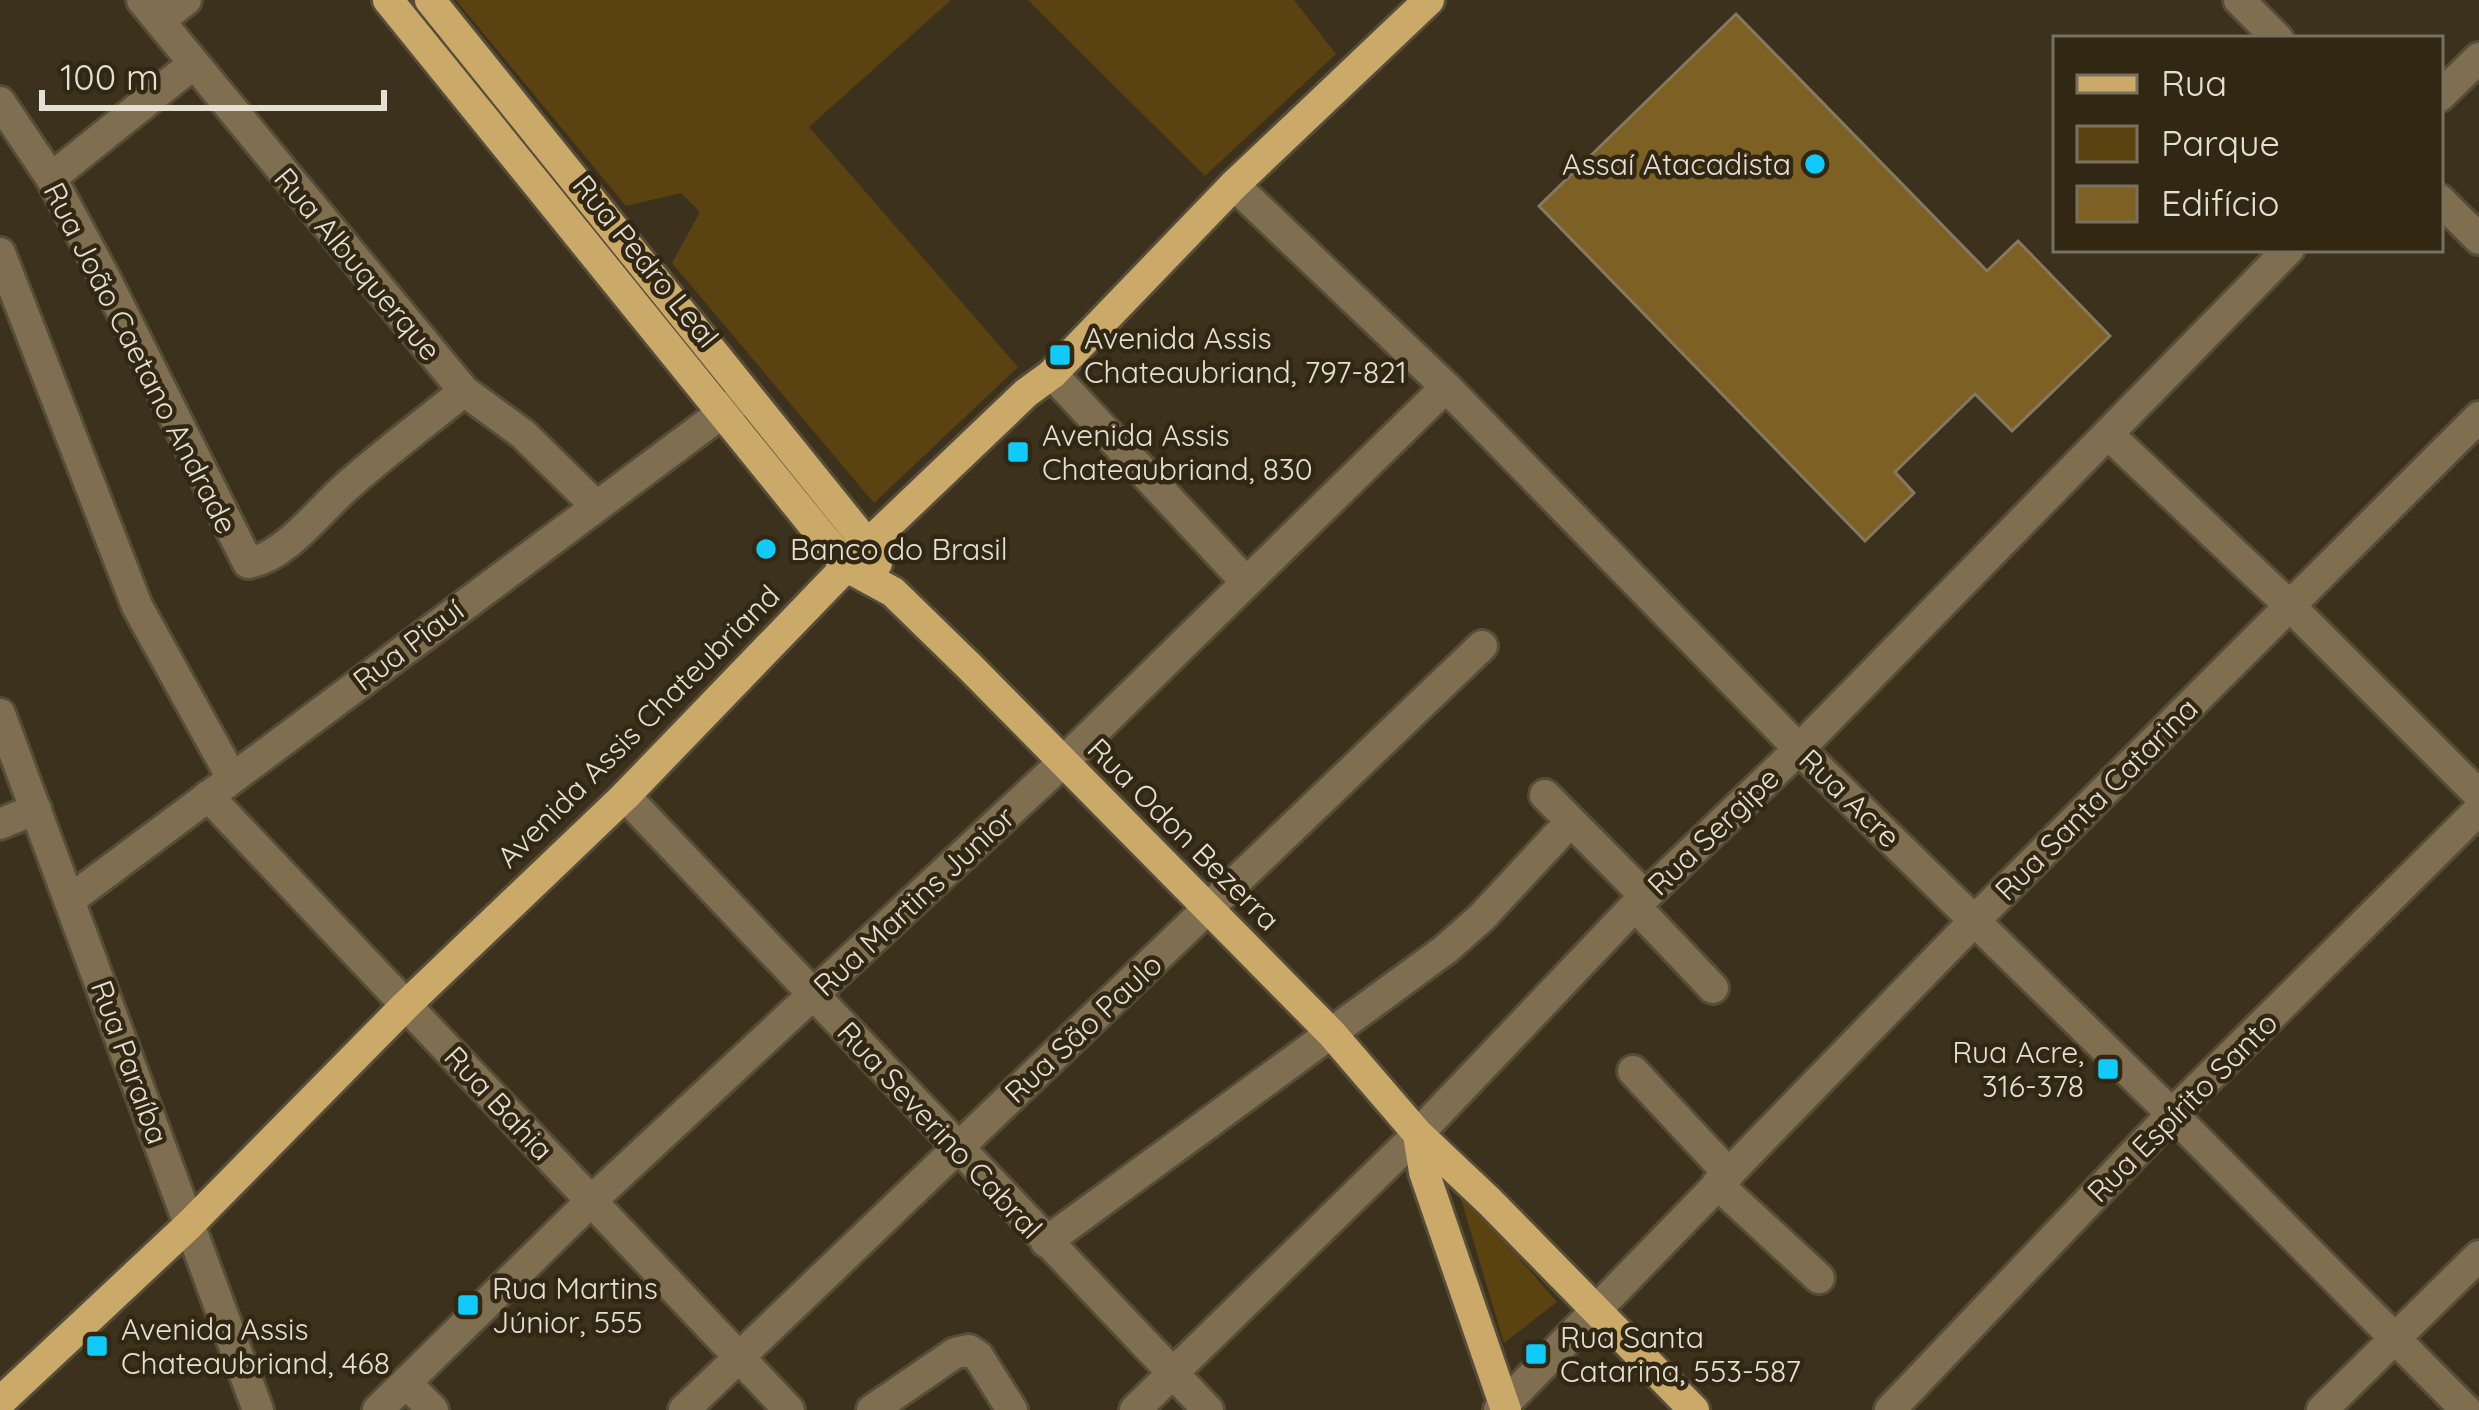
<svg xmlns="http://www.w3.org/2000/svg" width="2479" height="1410" viewBox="0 0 2479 1410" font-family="Quicksand,sans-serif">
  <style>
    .green { fill: #5a4311 }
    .building { fill: #7d6023; stroke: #867962; stroke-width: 3 }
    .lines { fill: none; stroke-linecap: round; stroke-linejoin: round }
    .minor-casing { stroke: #564d39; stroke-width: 36 }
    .major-casing { stroke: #564d39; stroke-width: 36 }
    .minor { stroke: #7f6e50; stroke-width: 30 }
    .major { stroke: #cba969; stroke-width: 30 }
    .poi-dot { fill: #10cafa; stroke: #312712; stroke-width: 4.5 }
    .labels { text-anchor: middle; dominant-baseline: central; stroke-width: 9; stroke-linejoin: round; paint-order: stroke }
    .poi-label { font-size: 30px; fill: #e6dfd3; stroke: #312712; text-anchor: start }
    .street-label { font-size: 30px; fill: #e6dfd3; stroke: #312712 }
  </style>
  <rect width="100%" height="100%" fill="#3b311c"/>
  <path class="green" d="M 456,0 L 951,0 L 809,127 L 1018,367 L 874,503 L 672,263 L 700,212 L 681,193 L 626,206 Z
    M 1028,0 L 1294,0 L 1336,54 L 1205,176 Z
    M 1457,1186 L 1557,1302 L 1504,1343 Z"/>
  <path class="building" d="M 1736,14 L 1987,271 L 2018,241 L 2110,336 L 2012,431 L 1975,394 L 1895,472 L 1914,493 L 1865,541 L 1539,206 Z"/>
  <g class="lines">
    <defs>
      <path id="minor" d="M 142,0 L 464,391 L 523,434 L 596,506
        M 2239,0 L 2278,39
        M 159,21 L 186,0
        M 2440,96 L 2479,58
        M 0,102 L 51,178 L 107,282 L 248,563 C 285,557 318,512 345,488 C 383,454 425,423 464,391
        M 51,178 L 192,65
        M 1234,185 L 1446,387 L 1799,749 L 2172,1114 L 2466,1410
        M 2440,200 L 2479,239
        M 0,253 L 137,606 L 231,776
        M 1052,374 L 1246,582
        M 2109,435 L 2289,605 L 2479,795
        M 0,714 L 258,1410
        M 1545,795 L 1645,896
        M 208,796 L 789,1410
        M 625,796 L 1208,1410
        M 0,824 L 36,809
        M 71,899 L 746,395
        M 1635,906 L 1713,988
        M 1633,1071 L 1729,1174
        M 1717,1184 L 1819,1278
        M 1046,1242 L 1446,949 L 1482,917 L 1558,835
        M 407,1384 L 433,1410
        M 378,1410 L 591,1201 L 1062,763 L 1446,387
        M 684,1410 L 1482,646
        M 872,1410 L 955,1353 L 969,1350 L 978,1356 L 1012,1410
        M 1135,1410 L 1418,1134 L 1635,906 L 1799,749 L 2289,249
        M 1499,1410 L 1975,920 L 2479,417
        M 1890,1410 L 2172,1114 L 2479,810
        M 2322,1410 L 2479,1256"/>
      <path id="major" d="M 388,0 L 847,567 L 893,592 L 970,667 L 1332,1034 L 1418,1134 L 1489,1201 L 1694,1410
        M 430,0 L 868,545 L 877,563
        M 1418,1134 L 1424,1172 L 1506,1410
        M 0,1402 L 189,1225 L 406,1005 L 625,796 L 871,541 L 1026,393 L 1052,374 L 1234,185 L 1429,0"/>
    </defs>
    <use href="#minor" class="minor-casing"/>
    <use href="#major" class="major-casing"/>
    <use href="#minor" class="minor"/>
    <use href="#major" class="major"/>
  </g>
  <g class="poi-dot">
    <circle cx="1815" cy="164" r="12"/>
    <rect x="1048" y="343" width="24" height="24" rx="6"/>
    <rect x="1006" y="440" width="24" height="24" rx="6"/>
    <circle cx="766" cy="549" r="12"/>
    <rect x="2096" y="1057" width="24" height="24" rx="6"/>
    <rect x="456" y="1293" width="24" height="24" rx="6"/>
    <rect x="85" y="1334" width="24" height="24" rx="6"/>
    <rect x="1524" y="1342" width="24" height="24" rx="6"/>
  </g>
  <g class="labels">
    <g class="poi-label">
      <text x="1791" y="164" text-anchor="end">Assaí Atacadista</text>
      <text x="1084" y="338">Avenida Assis<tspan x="1084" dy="34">Chateaubriand, 797-821</tspan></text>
      <text x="1042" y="435">Avenida Assis<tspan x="1042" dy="34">Chateaubriand, 830</tspan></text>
      <text x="790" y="549">Banco do Brasil</text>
      <text x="2084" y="1052" text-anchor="end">Rua Acre,<tspan x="2084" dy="34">316-378</tspan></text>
      <text x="492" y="1288">Rua Martins<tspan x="492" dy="34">Júnior, 555</tspan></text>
      <text x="121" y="1329">Avenida Assis<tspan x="121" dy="34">Chateaubriand, 468</tspan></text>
      <text x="1560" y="1337">Rua Santa<tspan x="1560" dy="34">Catarina, 553-587</tspan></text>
    </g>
    <g class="street-label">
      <text transform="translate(646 261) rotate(51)">Rua Pedro Leal</text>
      <text transform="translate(358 264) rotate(50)">Rua Albuquerque</text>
      <text transform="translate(141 358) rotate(63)">Rua João Caetano Andrade</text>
      <text transform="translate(408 645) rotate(-37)">Rua Piauí</text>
      <text transform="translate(638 726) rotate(-45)">Avenida Assis Chateubriand</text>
      <text transform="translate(1850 798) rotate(44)">Rua Acre</text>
      <text transform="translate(2096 799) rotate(-45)">Rua Santa Catarina</text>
      <text transform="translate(1713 831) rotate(-44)">Rua Sergipe</text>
      <text transform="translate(1184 834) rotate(45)">Rua Odon Bezerra</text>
      <text transform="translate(914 901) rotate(-43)">Rua Martins Junior</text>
      <text transform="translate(1083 1028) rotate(-43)">Rua São Paulo</text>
      <text transform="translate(130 1062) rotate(70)">Rua Paraíba</text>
      <text transform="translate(499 1103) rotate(47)">Rua Bahia</text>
      <text transform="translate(2182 1107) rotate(-45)">Rua Espírito Santo</text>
      <text transform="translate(940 1130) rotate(47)">Rua Severino Cabral</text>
    </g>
  </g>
  <rect x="2053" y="36" width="390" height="216" fill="#312712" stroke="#79715f" stroke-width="3"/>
  <rect x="2077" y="75" width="60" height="18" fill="#cba969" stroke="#79715f" stroke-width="3"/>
  <text x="2161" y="96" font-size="36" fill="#e6dfd3">Rua</text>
  <rect x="2077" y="126" width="60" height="36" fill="#5a4311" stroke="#79715f" stroke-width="3"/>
  <text x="2161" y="156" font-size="36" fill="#e6dfd3">Parque</text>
  <rect x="2077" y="186" width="60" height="36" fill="#7d6023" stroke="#79715f" stroke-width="3"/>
  <text x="2161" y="216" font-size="36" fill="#e6dfd3">Edifício</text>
  <path d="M42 90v18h342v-18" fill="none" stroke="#e6dfd3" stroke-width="6"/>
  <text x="60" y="90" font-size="36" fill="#e6dfd3" stroke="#312712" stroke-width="9" paint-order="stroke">100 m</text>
</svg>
